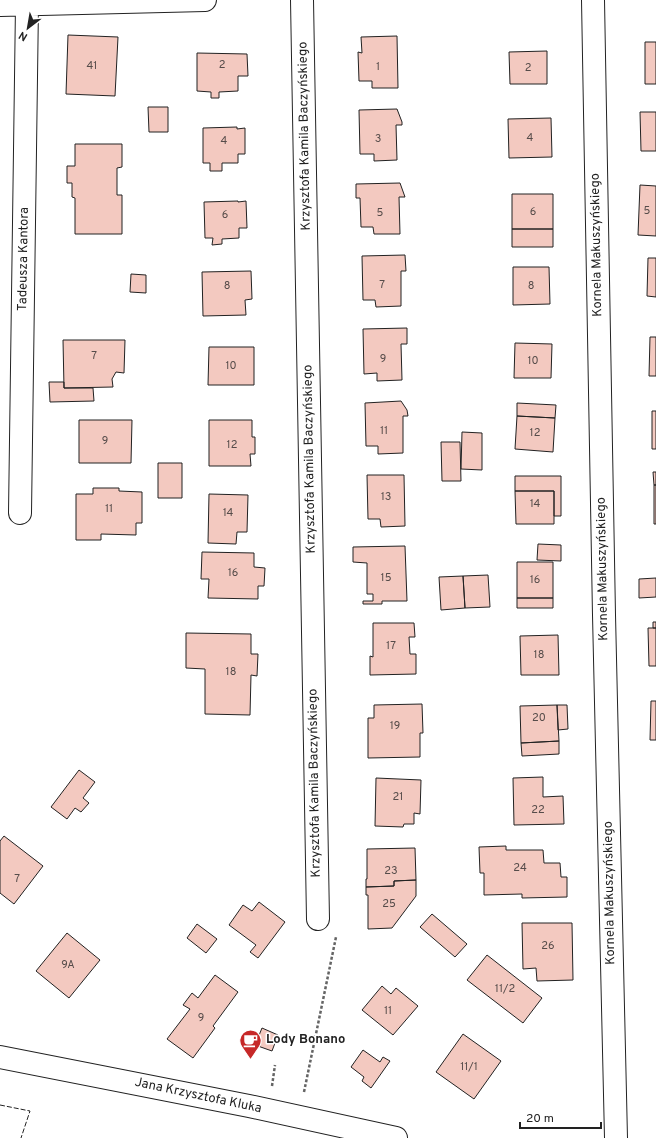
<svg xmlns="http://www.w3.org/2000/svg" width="656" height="1138" viewBox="0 0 656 1138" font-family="Overpass,sans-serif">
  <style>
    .building { fill: #f3c9c0; stroke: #222 }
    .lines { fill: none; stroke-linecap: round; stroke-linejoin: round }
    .street-casing { stroke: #222; stroke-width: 24 }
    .path { stroke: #646464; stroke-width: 2.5; stroke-dasharray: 3 2; stroke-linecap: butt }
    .street { stroke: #fff; stroke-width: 22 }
    .fence { stroke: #222; stroke-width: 1; stroke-dasharray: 5 2; stroke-linecap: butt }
    .labels { text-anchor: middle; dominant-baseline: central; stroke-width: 3; stroke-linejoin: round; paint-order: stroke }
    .number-label { font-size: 11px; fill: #564c4a }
    .street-label { font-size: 13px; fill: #222; stroke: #fff }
    .poi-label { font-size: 13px; font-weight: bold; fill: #222; stroke: #fff; text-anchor: start }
  </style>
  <rect width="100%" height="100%" fill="#fff"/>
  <path class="building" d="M 68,35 L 118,37 L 115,96 L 66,94 Z
    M 397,36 L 398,88 L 372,88 L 372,81 L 359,81 L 358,52 L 362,53 L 361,37 Z
    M 645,42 L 656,42 L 656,84 L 645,84 Z
    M 547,51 L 547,84 L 510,84 L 509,52 Z
    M 197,53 L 247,54 L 248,76 L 238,76 L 238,91 L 219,92 L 219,98 L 211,98 L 211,92 L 197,91 Z
    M 148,107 L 168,107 L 168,132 L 149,132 Z
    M 397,109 L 402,122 L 402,125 L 396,125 L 397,160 L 374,161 L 374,154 L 360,154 L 359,110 Z
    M 640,112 L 656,112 L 656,151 L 641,151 Z
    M 551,118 L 552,157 L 509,158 L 508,119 Z
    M 237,127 L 237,129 L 245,128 L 245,154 L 238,154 L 238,163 L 222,163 L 222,171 L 210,171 L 210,163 L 203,163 L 203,128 Z
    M 75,144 L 122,144 L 122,167 L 117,168 L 117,195 L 122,195 L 122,234 L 75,234 L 75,198 L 72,197 L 72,183 L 67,183 L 67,166 L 75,166 Z
    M 400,183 L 405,197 L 399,197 L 400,234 L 374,234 L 373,227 L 361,227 L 360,198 L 356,198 L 356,184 Z
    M 640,185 L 656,186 L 656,236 L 638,235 Z
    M 512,194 L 553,194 L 553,229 L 512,229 Z
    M 238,201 L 238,202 L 246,201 L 247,228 L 239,228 L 239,238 L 222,239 L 222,244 L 212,245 L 213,238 L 205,238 L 204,202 Z
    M 512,229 L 553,229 L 553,247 L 512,247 Z
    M 405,255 L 406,271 L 401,271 L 401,306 L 376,307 L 375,300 L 363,300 L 362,256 Z
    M 648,258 L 656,258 L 656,297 L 647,296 Z
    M 513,267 L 549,267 L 550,304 L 513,305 Z
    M 251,271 L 252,299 L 245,300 L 246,315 L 203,316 L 202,272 Z
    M 131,274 L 146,275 L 146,293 L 130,292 Z
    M 407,328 L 407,344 L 401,344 L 402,380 L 377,381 L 377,373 L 364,374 L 363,329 Z
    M 650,337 L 656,337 L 656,376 L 649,376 Z
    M 63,340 L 125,340 L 124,373 L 116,372 L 112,379 L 113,387 L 64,388 Z
    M 515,343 L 552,344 L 551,378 L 514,378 Z
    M 209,347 L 254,347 L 254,385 L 208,385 Z
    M 49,382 L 64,382 L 64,388 L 93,388 L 94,401 L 50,402 Z
    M 401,401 L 407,410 L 408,416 L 403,416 L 403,453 L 378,454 L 378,446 L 366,446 L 365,403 Z
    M 517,403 L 556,405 L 555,418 L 517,416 Z
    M 652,411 L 656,411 L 656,449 L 652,449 Z
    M 517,416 L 555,418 L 553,452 L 515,449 Z
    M 79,420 L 132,420 L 131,463 L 79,463 Z
    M 209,420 L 252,420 L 252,437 L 255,437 L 255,454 L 250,454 L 251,466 L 209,466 Z
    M 462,432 L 482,433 L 482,470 L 461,469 Z
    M 441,442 L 460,442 L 461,481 L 442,481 Z
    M 158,463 L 182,463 L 182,498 L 158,498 Z
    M 653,472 L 656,472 L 656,485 L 654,485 Z
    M 367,475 L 404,475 L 405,526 L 381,527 L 380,519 L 368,519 Z
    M 515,476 L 561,476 L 561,516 L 554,516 L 554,491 L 515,491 Z
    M 654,485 L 656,485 L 656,524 L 654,524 Z
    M 93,488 L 119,488 L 119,491 L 142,492 L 142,523 L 136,523 L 136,535 L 101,534 L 101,540 L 76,540 L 76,494 L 93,494 Z
    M 515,491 L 554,491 L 554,524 L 516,524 Z
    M 209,494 L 248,495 L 247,532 L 237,532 L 236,544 L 208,543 Z
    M 538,544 L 561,545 L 561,561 L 537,560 Z
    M 405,546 L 407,601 L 382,601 L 382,604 L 363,604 L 363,601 L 373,601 L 373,594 L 367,594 L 367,563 L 353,562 L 353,547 Z
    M 202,552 L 254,553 L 254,567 L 265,568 L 264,586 L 258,586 L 258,599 L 208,598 L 209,579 L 201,579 Z
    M 517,562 L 553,562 L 553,598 L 517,598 Z
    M 488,575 L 490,607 L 465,608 L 463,576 Z
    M 463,576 L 465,608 L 441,610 L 439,577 Z
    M 656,578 L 656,597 L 639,598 L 639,579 Z
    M 517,598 L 553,598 L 553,608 L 517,608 Z
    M 653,622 L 656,622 L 656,628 L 653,628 Z
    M 373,623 L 414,623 L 415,637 L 409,637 L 410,654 L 416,654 L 416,674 L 370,675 L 370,656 L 373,657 Z
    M 648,628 L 656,628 L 656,666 L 649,666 Z
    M 186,633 L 251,634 L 251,654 L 258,654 L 257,676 L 251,675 L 250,715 L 205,714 L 205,669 L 186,668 Z
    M 558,635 L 559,675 L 521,675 L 520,636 Z
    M 651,701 L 656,701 L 656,740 L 650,740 Z
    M 422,704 L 423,733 L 420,733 L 420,757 L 368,758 L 368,718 L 374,718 L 374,705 Z
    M 557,705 L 559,741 L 521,743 L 520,706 Z
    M 557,705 L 567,705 L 568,729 L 558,730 Z
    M 559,741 L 559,754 L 522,756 L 521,743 Z
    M 79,770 L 95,782 L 83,798 L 89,803 L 81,812 L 75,808 L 67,819 L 51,807 Z
    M 543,777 L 543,797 L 563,796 L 564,824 L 514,825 L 513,778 Z
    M 376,778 L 421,780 L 420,814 L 414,813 L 414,824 L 404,824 L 403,827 L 375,826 Z
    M 4,836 L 43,866 L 14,904 L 0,893 L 0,841 Z
    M 506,846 L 506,850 L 543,850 L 544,863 L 560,863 L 561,877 L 567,877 L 567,897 L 522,898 L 522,894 L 484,895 L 484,873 L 480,873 L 479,847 Z
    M 415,848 L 416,880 L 394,881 L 394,886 L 366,887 L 366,879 L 367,879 L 367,849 Z
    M 416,880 L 416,896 L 392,928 L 368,929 L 368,895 L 366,895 L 366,887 L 394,886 L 394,881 Z
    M 259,902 L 285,922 L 258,958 L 250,952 L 256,945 L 229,925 L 243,905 L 252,911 Z
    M 432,914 L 467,944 L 455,957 L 420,927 Z
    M 522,923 L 572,923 L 573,980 L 537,981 L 536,968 L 523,969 Z
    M 197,924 L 217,939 L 206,953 L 187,938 Z
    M 67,933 L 100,960 L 69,998 L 36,971 Z
    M 487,955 L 542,998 L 523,1023 L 467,980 Z
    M 215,975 L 238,992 L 213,1026 L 215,1028 L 193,1058 L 167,1039 L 190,1009 L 183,1005 L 192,993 L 198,998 Z
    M 382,986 L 391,994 L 396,988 L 418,1006 L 393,1035 L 362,1010 Z
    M 262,1028 L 278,1035 L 272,1051 L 255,1045 Z
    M 463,1034 L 501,1061 L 474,1099 L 436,1072 Z
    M 363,1050 L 380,1062 L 383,1057 L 390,1061 L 371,1088 L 362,1081 L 364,1077 L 351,1067 Z"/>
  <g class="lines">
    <defs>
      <path id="street" d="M 302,0 L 318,919
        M 593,0 L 604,615 L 616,1138
        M 0,5 L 205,0
        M 20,513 L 27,5
        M 0,1057 L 249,1106 L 396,1138"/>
    </defs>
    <use href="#street" class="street-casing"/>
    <path class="path" d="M 272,1086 L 275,1065
      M 304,1092 L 336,937"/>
    <use href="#street" class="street"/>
    <path class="fence" d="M 0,1105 L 30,1111 L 21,1138"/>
  </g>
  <defs>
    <symbol id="cafe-pin" viewBox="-11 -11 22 30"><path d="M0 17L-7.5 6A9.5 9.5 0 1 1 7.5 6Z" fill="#c62828" stroke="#fff"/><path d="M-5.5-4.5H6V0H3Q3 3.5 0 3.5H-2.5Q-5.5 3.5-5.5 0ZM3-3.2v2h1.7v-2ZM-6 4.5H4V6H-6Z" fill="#fff"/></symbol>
  </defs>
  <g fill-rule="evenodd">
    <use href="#cafe-pin" x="238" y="1028" width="25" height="34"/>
  </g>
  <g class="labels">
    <g class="number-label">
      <text x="222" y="65">2</text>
      <text x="92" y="66">41</text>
      <text x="378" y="67">1</text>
      <text x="528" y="68">2</text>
      <text x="530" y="138">4</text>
      <text x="378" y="139">3</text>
      <text x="224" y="141">4</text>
      <text x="647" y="211">5</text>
      <text x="533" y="212">6</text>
      <text x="380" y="213">5</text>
      <text x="225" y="215">6</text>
      <text x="382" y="285">7</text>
      <text x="227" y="286">8</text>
      <text x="531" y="286">8</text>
      <text x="94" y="356">7</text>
      <text x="383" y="359">9</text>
      <text x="533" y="361">10</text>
      <text x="231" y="366">10</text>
      <text x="384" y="431">11</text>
      <text x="535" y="433">12</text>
      <text x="105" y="441">9</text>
      <text x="232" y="445">12</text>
      <text x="386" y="497">13</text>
      <text x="535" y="504">14</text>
      <text x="109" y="509">11</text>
      <text x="228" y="513">14</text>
      <text x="233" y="573">16</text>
      <text x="386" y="578">15</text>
      <text x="535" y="580">16</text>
      <text x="391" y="646">17</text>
      <text x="539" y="655">18</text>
      <text x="231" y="672">18</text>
      <text x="539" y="718">20</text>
      <text x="395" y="726">19</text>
      <text x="398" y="797">21</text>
      <text x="538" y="810">22</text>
      <text x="520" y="868">24</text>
      <text x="391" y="871">23</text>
      <text x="17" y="879">7</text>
      <text x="389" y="904">25</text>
      <text x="548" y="946">26</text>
      <text x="68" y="965">9A</text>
      <text x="505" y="989">11/2</text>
      <text x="388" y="1011">11</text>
      <text x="201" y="1018">9</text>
      <text x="469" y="1067">11/1</text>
    </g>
    <g class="street-label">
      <text transform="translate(305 136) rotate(-91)">Krzysztofa Kamila Baczyńskiego</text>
      <text transform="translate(597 245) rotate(-91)">Kornela Makuszyńskiego</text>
      <text transform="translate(24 259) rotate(-89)">Tadeusza Kantora</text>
      <text transform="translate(310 459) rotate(-91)">Krzysztofa Kamila Baczyńskiego</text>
      <text transform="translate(603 569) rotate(-91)">Kornela Makuszyńskiego</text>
      <text transform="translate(315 783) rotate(-91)">Krzysztofa Kamila Baczyńskiego</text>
      <text transform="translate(610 893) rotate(-91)">Kornela Makuszyńskiego</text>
      <text transform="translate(198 1096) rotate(12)">Jana Krzysztofa Kluka</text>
    </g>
    <g class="poi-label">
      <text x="266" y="1040">Lody Bonano</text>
    </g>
  </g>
  <g transform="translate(28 28) rotate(211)" stroke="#ffffff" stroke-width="3" paint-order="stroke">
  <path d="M0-3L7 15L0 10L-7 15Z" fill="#222222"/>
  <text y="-6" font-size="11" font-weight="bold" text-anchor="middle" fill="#222222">N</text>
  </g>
  <path d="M520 1122v6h81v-6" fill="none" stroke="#222222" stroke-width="2"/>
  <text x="526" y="1122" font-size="12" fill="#222222" stroke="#ffffff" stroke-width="3" paint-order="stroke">20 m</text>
</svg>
